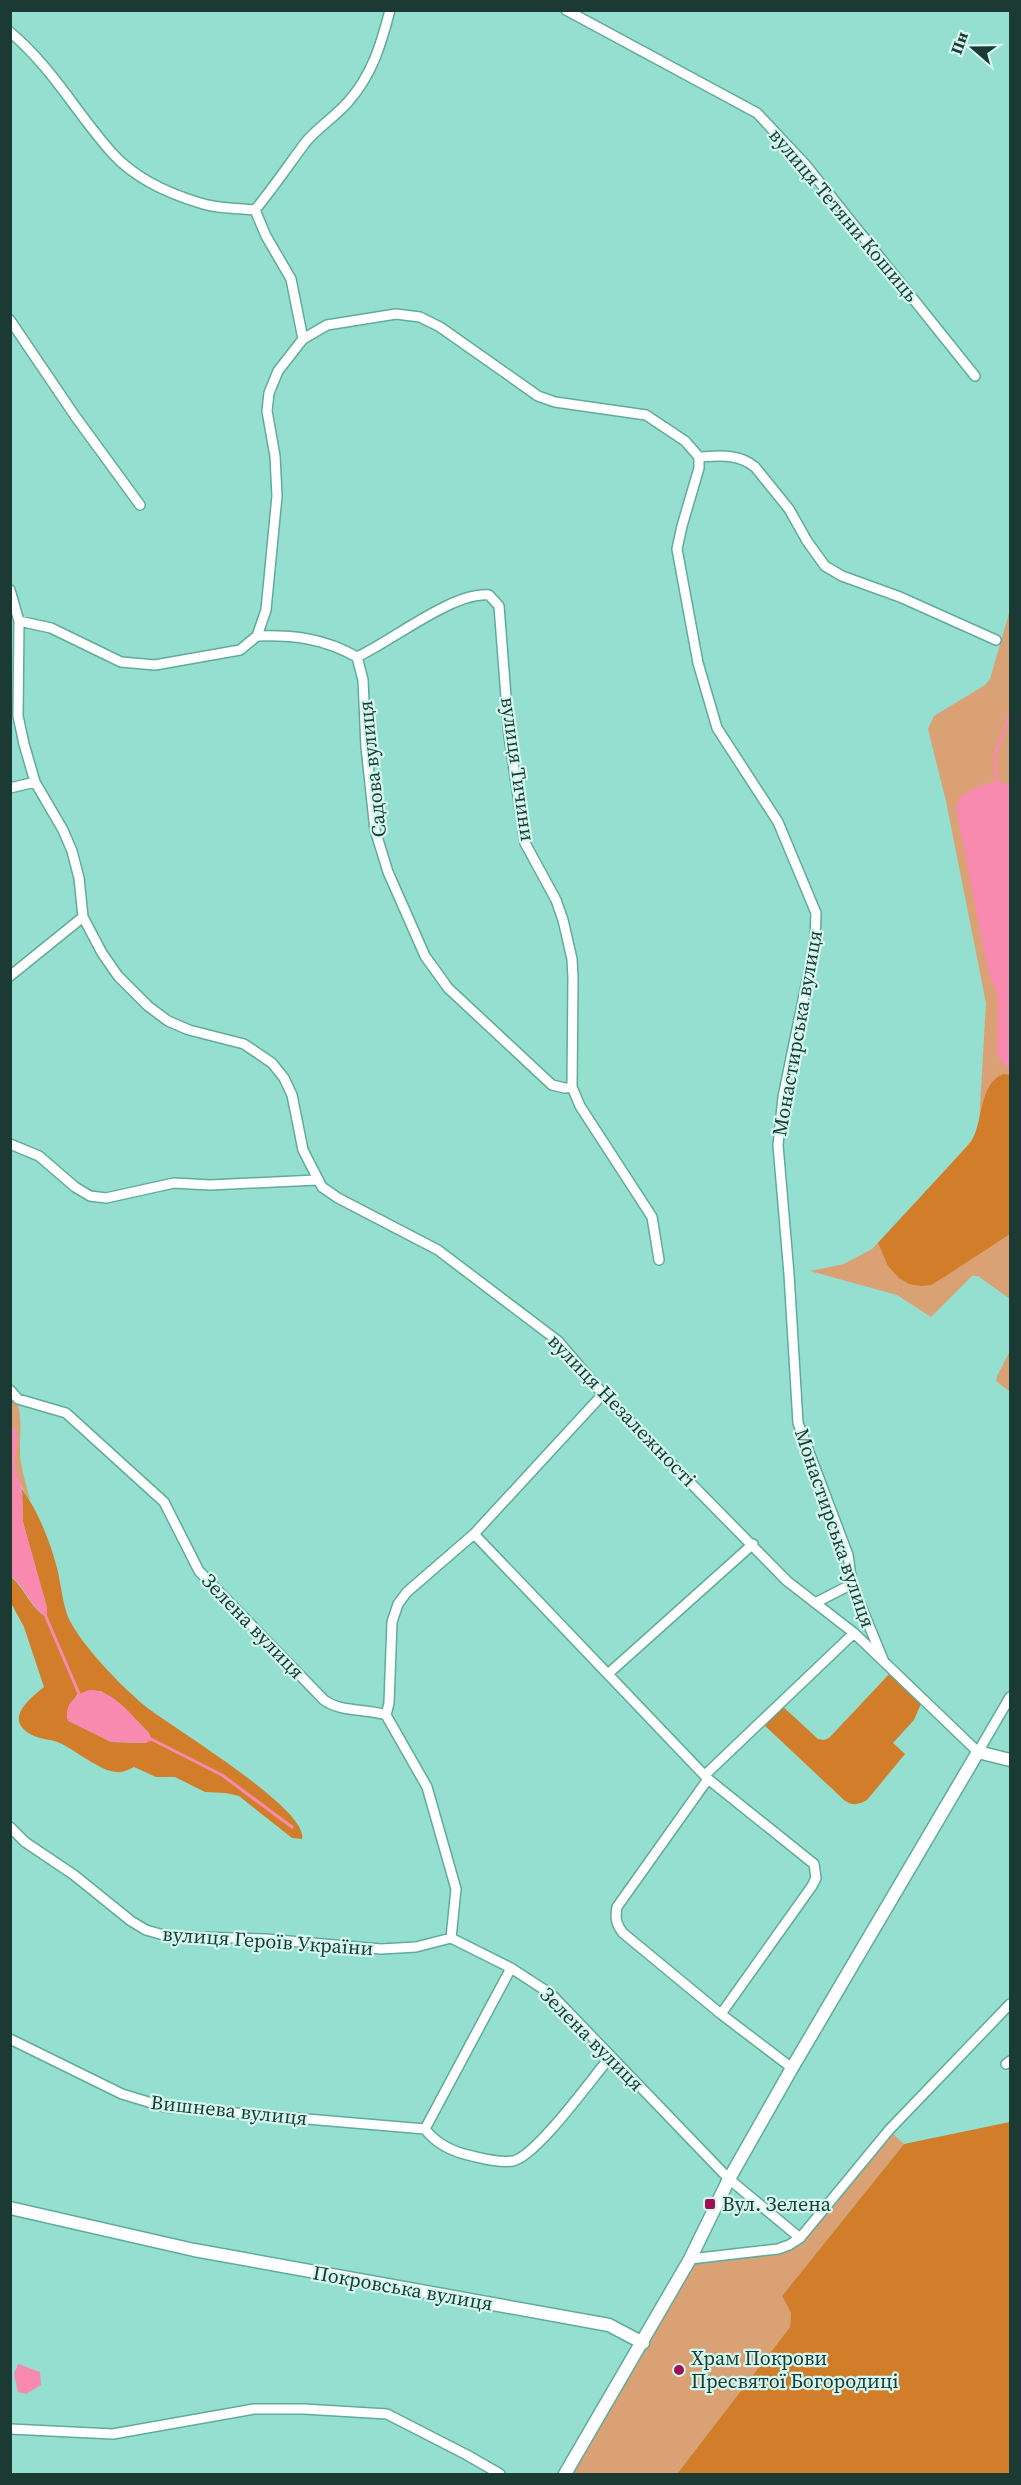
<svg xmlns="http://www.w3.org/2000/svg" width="1021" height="2485" viewBox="0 0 1021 2485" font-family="'Source Serif 4',serif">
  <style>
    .green { fill: #daa174 }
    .forest { fill: #d27d2a; fill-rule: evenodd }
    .water { fill: #f98aaf }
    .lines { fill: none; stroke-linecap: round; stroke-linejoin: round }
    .stream { stroke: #f98aaf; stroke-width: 3 }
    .minor-casing { stroke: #61ab9c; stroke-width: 12 }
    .tertiary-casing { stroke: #61ab9c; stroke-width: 15 }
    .minor { stroke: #fff; stroke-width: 9 }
    .tertiary { stroke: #fff; stroke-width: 12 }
    .poi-dot { fill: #a00e56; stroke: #d4f8ef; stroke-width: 2 }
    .labels { text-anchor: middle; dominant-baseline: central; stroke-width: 4.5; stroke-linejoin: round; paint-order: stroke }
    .street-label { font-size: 20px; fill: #1a3a33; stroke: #d4f8ef }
    .poi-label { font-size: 20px; fill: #1a3a33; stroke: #d4f8ef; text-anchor: start }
  </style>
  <rect width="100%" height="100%" fill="#94dfcf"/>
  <path class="green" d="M 1010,610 L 1010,1299 L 978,1276 L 972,1276 L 931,1317 L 897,1295 L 810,1271 L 844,1264 L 872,1249 L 964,1150 L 976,1134 L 979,1124 L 986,1003 L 946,801 L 928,729 L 934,716 L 985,685 L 990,679 Z
    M 1010,1351 L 1010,1392 L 996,1381 L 997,1376 Z
    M 10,1390 C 27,1410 17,1438 21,1463 C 23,1475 27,1488 30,1500 C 22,1489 14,1474 14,1460 C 15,1448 18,1440 14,1428 L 11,1428 Z
    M 889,2130 L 904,2144 L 782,2296 L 791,2313 L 790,2327 L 677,2474 L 565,2474 L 690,2259 L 789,2245 Z"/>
  <path class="forest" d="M 1003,1074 L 1010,1075 L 1010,1234 L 941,1279 L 931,1285 L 921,1286 L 909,1284 L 899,1278 L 888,1266 L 878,1243 L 971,1142 C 984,1121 978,1085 1003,1074 Z
    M 22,1489 C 38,1511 50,1541 57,1568 C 61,1584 62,1601 68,1617 C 80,1644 122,1687 145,1706 C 171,1727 309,1809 302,1839 L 292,1838 L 239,1796 L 226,1793 L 205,1792 L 175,1777 L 156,1777 L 134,1767 C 128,1770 122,1773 116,1772 C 101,1771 76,1751 62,1744 C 53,1739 43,1740 34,1736 C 2,1721 28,1700 44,1687 L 24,1627 L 11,1603 L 10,1576 C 25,1588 30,1608 47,1617 L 41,1588 L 23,1522 ZM 101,1691 L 125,1709 L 149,1733 L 146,1743 L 111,1742 L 67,1718 L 69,1705 L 78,1694 Z
    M 893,1670 L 923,1699 L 914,1720 L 893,1743 L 905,1754 L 867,1800 C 858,1805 852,1806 844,1800 L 761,1722 L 780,1704 L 818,1739 L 824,1740 L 829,1738 Z
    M 1010,2122 L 1010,2474 L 677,2474 L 790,2327 L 791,2313 L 782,2296 L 904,2144 Z"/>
  <path class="water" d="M 996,781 L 1010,784 L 1010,1070 L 1001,1061 L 997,1053 L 998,998 L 987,967 L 956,808 C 960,789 980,787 996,781 Z
    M 14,1427 L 18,1438 L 14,1463 L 22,1489 L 23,1522 L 47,1607 L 47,1618 C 31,1607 25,1588 11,1576 L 10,1428 Z
    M 89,1690 C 112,1688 134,1718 149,1733 L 152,1740 L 146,1743 L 111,1742 L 68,1721 C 63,1705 76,1695 89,1690 Z
    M 18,2364 L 40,2372 L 41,2385 L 26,2394 L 18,2392 L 14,2374 Z"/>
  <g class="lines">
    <path class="stream" d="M 997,784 L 995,755 L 1010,714
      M 46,1617 L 80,1696
      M 151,1739 L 222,1775 L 292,1827"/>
    <defs>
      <path id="minor" d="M 566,10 L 757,113 L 805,164 L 975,376
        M 10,32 C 52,67 77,114 113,154 C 135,178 170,194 200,203 C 217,209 237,208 255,210
        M 255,210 C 273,188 288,166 305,143 C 317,128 335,117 348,102 C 372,75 381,45 390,10
        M 255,210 L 266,236 L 291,279 L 303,339
        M 10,320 L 75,416 L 140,505
        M 699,457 C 719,456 738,453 755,467 L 789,509 L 807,541 L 825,566 L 842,576 L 900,597 L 996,640
        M 10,590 L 19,621 L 18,716 L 24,744 L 35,782 L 63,830 L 72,851 L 79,878 L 83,917 L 102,953 L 118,976 L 148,1006 L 168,1021 L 189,1030 L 244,1044 L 272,1063 L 284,1078 L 292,1095 L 303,1150 L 322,1187 L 338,1198 L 438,1250 L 558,1341 L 603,1394 L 787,1581 L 854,1633 L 978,1752 L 1010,1697
        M 19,621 L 51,628 L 121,662 L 155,665 L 240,650 L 257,636 L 266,610 L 277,496 L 275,456 L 267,411 L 269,393 L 278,371 L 303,339 L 327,325 L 396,314 L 420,317 L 440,327 L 538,396 L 555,402 L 646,415 L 685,441 L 699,457 L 699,468 L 682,526 L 677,549 L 698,663 L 717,728 L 778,822 L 816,913 L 815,942 L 783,1097 L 778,1145 L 789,1274 L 798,1423 L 848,1555 L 852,1584 L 884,1662
        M 257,636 C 294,635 323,638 357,657 L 363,680 L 366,747 L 375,830 L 388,872 L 425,956 L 448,988 L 552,1085 L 565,1088 L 572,1087
        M 357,657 C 392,641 452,592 489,595 L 499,606 L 509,736 L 525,843 L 556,900 L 563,920 L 572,959 L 573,978 L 572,1087 L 580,1106 L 652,1217 L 659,1260
        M 10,788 L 35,782
        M 10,976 L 83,917
        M 10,1144 L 39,1156 L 75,1187 L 90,1196 L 106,1198 L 174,1183 L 210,1185 L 316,1180
        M 10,1390 L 18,1399 L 66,1413 L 164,1502 L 199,1571 L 324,1700 C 342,1713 366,1708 386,1715
        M 603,1394 L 474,1534 L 407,1592 L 398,1604 L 392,1622 L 389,1703 L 386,1715 L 427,1787 L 456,1889 L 451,1938 L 511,1968 L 551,1994 L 729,2179 L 800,2238
        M 474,1534 L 708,1779 L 814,1864 L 816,1878 L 812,1886 L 721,2014 L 792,2068
        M 815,1603 L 852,1584
        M 609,1673 L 753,1544
        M 705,1775 L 854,1633
        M 708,1779 L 617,1907 C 615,1918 616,1924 623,1933 L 721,2014
        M 10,1827 L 25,1842 L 74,1875 L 131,1921 L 146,1930 L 167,1936 L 266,1939 L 381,1949 L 416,1947 L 451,1938
        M 10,2039 L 122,2094 L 165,2107 L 425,2129 L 511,1968
        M 1006,2064 L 1010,2061
        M 425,2129 C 437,2145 453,2152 472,2156 C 485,2159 500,2163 513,2161 C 536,2157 593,2077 611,2056
        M 690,2259 L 778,2249 L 789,2245 L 800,2238 L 889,2130 L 1010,2004
        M 10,2429 L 113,2434 L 254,2409 L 304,2409 L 387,2414 L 467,2455 L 500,2474"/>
      <path id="tertiary" d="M 10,2208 L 194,2250 L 609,2325 L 643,2343
        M 565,2474 L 690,2259 L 729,2179 L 792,2068 L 978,1752 L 1010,1760"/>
    </defs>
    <use href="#minor" class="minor-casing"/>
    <use href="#tertiary" class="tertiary-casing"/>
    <use href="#minor" class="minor"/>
    <use href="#tertiary" class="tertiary"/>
  </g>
  <g class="poi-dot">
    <rect x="704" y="2198" width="12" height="12" rx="3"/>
    <circle cx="679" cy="2370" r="6"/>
  </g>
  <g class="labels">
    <g class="street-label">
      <text transform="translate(844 215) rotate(50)">вулиця Тетяни Кошиць</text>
      <text transform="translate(372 769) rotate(-96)">Садова вулиця</text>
      <text transform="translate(518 769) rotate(82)">вулиця Тичини</text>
      <text transform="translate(797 1033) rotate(-80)">Монастирська вулиця</text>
      <text transform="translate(622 1410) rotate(46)">вулиця Незалежності</text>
      <text transform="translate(835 1528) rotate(71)">Монастирська вулиця</text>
      <text transform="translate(253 1626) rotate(46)">Зелена вулиця</text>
      <text transform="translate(268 1941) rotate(4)">вулиця Героїв України</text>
      <text transform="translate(592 2039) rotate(45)">Зелена вулиця</text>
      <text transform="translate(229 2110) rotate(6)">Вишнева вулиця</text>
      <text transform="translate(403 2288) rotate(10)">Покровська вулиця</text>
    </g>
    <g class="poi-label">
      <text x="722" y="2204">Вул. Зелена</text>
      <text x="691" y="2358">Храм Покрови<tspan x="691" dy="23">Пресвятої Богородиці</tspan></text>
    </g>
  </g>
  <rect width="1021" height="2485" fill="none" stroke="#1a3a33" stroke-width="24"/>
  <g transform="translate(973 48) rotate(290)" stroke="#d4f8ef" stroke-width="4.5" paint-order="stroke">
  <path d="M0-4.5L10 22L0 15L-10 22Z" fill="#1a3a33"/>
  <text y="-9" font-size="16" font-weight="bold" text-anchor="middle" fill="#1a3a33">Пн</text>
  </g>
</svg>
